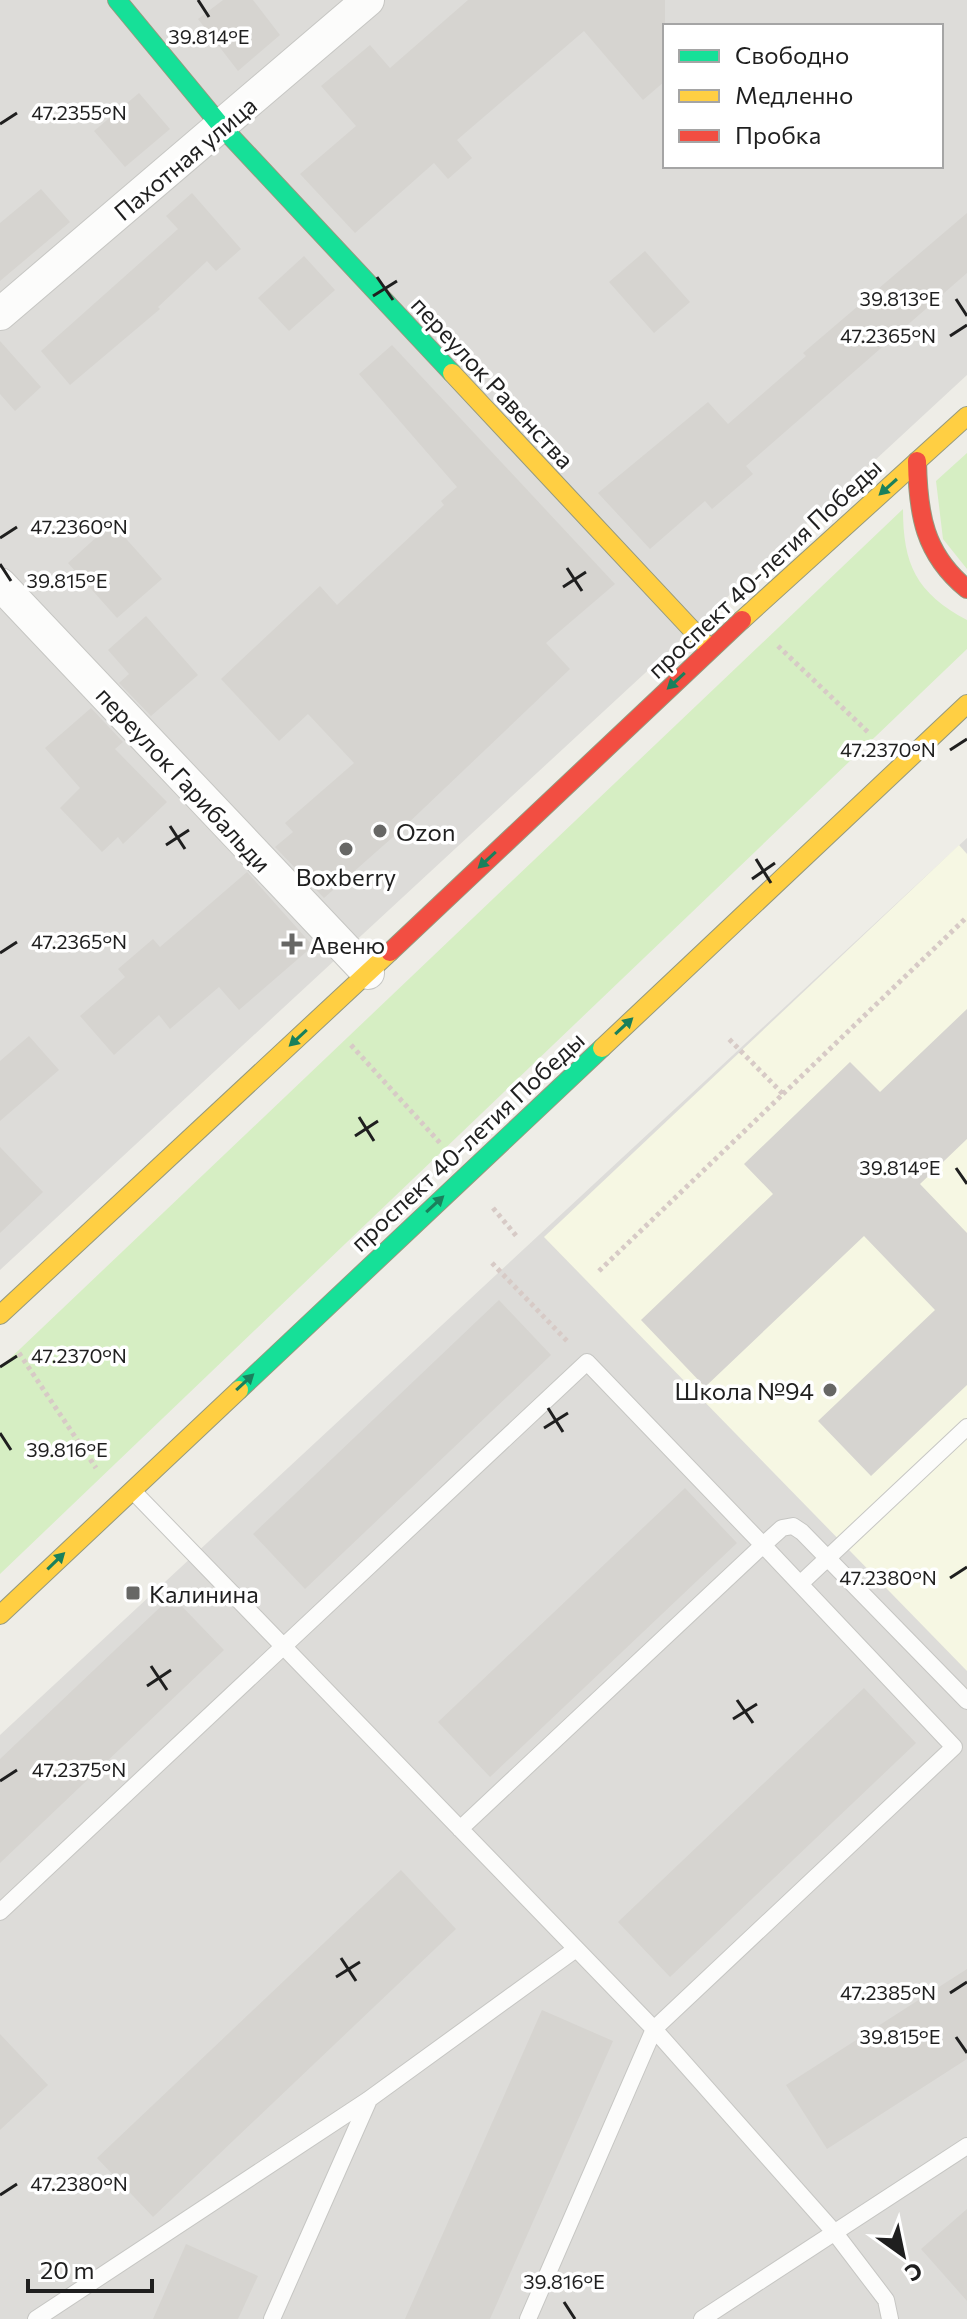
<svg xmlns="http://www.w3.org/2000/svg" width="967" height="2319" viewBox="0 0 967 2319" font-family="Commissioner,sans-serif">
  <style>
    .residential { fill: #dddcd9; fill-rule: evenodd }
    .education { fill: #f6f7e3 }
    .grass { fill: #d6eec3 }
    .building { fill: #d6d4d0 }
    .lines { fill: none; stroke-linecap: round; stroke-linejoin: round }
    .lane-casing { stroke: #c6c6c3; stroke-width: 18 }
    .street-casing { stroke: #c6c6c3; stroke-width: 34 }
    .fast-casing { stroke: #94997e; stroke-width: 20 }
    .slow-casing { stroke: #94997e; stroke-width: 20 }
    .jam-casing { stroke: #94997e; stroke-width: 20 }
    .path { stroke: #d7cac6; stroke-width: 5; stroke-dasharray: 4 4; stroke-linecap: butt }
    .lane { stroke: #fcfcfb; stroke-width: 16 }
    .street { stroke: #fcfcfb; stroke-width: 32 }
    .fast { stroke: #16e098; stroke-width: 18 }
    .slow { stroke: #ffcf43; stroke-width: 18 }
    .jam { stroke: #f24e42; stroke-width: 18 }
    .oneway { fill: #1a805c }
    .ticks { fill: none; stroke: #1f1f1f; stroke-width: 3 }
    .poi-dot { fill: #676765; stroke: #fff; stroke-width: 3 }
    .labels { text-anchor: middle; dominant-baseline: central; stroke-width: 7; stroke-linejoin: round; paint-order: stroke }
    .street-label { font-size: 24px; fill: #1f1f1f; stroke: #fff }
    .poi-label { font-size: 24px; fill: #1f1f1f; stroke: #fff; text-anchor: start }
    .ticks-label { font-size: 20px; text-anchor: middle; fill: #1f1f1f; stroke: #fff; stroke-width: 7; stroke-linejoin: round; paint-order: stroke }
  </style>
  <rect width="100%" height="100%" fill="#eeede7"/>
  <path class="residential" d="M 0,0 L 967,0 L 967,375 L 0,1270 ZM 665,26 L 941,26 L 941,166 L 665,166 Z
    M 967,838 L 967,2319 L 0,2319 L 0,1735 Z"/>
  <path class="education" d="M 959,845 L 967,854 L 967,1671 L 544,1237 Z"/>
  <path class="grass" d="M 967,453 L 967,569 L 943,539 L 936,481 Z
    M 903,509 C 903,564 916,593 967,620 L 967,649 L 0,1574 L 0,1368 Z"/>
  <path class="building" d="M 223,0 L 253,0 L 280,35 L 238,71 L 198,19 Z
    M 468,0 L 665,0 L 665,81 L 643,100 L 584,31 L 457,140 L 472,158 L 448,179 L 434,163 L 355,233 L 300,174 L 356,126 L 321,86 L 370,45 L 390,68 Z
    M 139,93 L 170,129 L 125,167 L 94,131 Z
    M 41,189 L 70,222 L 0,281 L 0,223 Z
    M 192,193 L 241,249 L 216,271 L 207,261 L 158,307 L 160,309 L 70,385 L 41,351 L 178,229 L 166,216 Z
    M 967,213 L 967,273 L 746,466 L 753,474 L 712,509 L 705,501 L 650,549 L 598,493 L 708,402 L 728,424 L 806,356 L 803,353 Z
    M 645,251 L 690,302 L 654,333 L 609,282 Z
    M 304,256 L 335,290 L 289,331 L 258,298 Z
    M 0,341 L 41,387 L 15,411 L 0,394 Z
    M 392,345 L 615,584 L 546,643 L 570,669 L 402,829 L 324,898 L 275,847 L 293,832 L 285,823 L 354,763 L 308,714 L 279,741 L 221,679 L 320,586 L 337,605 L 444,505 L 441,501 L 457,487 L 359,374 Z
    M 112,523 L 162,579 L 117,618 L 68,563 Z
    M 146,616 L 198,675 L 151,716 L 119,683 L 129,674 L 108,650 Z
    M 91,708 L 123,742 L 115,749 L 167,802 L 123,844 L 118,837 L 102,852 L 60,808 L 80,788 L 45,748 Z
    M 247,872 L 313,946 L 239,1010 L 219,987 L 170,1029 L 159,1015 L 114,1055 L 80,1016 L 125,977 L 118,969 L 153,939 L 160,947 Z
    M 967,1009 L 967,1139 L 920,1184 L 967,1233 L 967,1385 L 871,1476 L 818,1421 L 935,1310 L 864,1236 L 705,1387 L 641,1320 L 773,1194 L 744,1164 L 850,1062 L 880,1092 Z
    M 29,1036 L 59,1070 L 0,1121 L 0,1061 Z
    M 0,1147 L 43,1192 L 0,1233 Z
    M 499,1300 L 551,1355 L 305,1589 L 253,1534 Z
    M 685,1488 L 737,1543 L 490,1777 L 438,1722 Z
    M 172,1596 L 224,1650 L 0,1863 L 0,1759 Z
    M 864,1688 L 916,1743 L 670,1977 L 618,1922 Z
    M 401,1870 L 456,1929 L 153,2217 L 97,2158 Z
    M 967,1969 L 967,2059 L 827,2149 L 786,2085 Z
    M 542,2010 L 613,2041 L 490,2319 L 405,2319 Z
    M 0,2034 L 48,2085 L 0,2130 Z
    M 967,2209 L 967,2301 L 921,2249 Z
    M 186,2244 L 258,2276 L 238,2319 L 153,2319 Z"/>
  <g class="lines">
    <defs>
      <path id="lane" d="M 132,1490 L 654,2029 L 835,2233 L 886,2300 L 890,2319
        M 800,1584 L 967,1427
        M 460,1829 L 763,1545 L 954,1747 L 654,2029 L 528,2319
        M 0,1912 L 587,1362 L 763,1545 L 782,1528 L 793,1526 L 802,1532 L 967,1701
        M 36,2319 L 368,2100 L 576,1949
        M 272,2319 L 368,2102
        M 702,2319 L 967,2146"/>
      <path id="street" d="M 0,314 L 368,0
        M 0,584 L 368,973"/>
      <path id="fast" d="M 117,0 L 222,127 L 452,373
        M 239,1390 L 602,1048"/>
      <path id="slow" d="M 452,373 L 710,649
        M 742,620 L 967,416
        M 602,1048 L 967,704
        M 0,1315 L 390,952
        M 0,1615 L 239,1390"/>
      <path id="jam" d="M 917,461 C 918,514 924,554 967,589
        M 390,952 L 742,620"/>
    </defs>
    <use href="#lane" class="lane-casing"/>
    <use href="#street" class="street-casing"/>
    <use href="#fast" class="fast-casing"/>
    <use href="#slow" class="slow-casing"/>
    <use href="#jam" class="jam-casing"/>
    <path class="path" d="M 778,646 L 870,734
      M 351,1045 L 441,1144
      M 783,1094 L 967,917
      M 493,1208 L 518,1238
      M 492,1263 L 569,1343
      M 599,1271 L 783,1094 L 729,1039
      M 19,1353 L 96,1468"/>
    <use href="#lane" class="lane"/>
    <use href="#street" class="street"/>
    <use href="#fast" class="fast"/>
    <use href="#slow" class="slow"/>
    <use href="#jam" class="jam"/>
  </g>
  <defs><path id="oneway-solid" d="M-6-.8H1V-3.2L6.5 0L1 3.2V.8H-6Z" transform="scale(2)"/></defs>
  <g class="oneway">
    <use href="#oneway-solid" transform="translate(888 487) rotate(138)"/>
    <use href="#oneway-solid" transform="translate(676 681) rotate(137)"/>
    <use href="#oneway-solid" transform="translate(487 860) rotate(137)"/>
    <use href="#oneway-solid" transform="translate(624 1026) rotate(-43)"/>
    <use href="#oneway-solid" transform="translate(298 1038) rotate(137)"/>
    <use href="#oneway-solid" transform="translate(435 1204) rotate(-43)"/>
    <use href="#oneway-solid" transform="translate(245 1382) rotate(-43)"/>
    <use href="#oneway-solid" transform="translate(56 1561) rotate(-44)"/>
  </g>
  <path class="ticks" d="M 198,0 L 209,17M 0,124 L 17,113M 377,277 L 393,300M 373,296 L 397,281M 956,299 L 967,316M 950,336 L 967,325M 0,538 L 17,527M 0,564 L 11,581M 567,568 L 582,591M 563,587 L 586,572M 950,750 L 967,739M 170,826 L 185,849M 166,845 L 189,830M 756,859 L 771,883M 752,879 L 775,863M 0,953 L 17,942M 359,1117 L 374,1141M 355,1136 L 378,1121M 956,1168 L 967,1184M 0,1367 L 17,1356M 548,1408 L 563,1432M 544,1428 L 568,1413M 0,1433 L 11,1450M 950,1578 L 967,1567M 151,1666 L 167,1690M 147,1686 L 171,1670M 737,1700 L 753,1723M 733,1719 L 757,1704M 0,1781 L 17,1770M 341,1958 L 356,1981M 336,1977 L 360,1962M 950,1993 L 967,1982M 956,2037 L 967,2053M 0,2195 L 17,2184M 564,2302 L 575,2319"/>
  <g class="poi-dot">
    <circle cx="380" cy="831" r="8"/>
    <circle cx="346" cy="849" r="8"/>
    <path d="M288 932h8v8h8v8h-8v8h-8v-8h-8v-8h8z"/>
    <circle cx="830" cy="1390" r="8"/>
    <rect x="125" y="1585" width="16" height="16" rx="4"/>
  </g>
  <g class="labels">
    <g class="street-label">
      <text transform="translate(185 158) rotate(-40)">Пахотная улица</text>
      <text transform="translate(493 382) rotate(47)">переулок Равенства</text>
      <text transform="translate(764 568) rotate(-43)">проспект 40-летия Победы</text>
      <text transform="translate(184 779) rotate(47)">переулок Гарибальди</text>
      <text transform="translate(467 1141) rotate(-43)">проспект 40-летия Победы</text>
    </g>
    <g class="poi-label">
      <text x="396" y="831">Ozon</text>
      <text x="346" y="876" text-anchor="middle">Boxberry</text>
      <text x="310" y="944">Авеню</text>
      <text x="814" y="1390" text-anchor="end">Школа №94</text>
      <text x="149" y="1593">Калинина</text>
    </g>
  </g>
  <g class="ticks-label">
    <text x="209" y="44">39.814°E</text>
    <text x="79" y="120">47.2355°N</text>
    <text x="900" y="306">39.813°E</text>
    <text x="888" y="343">47.2365°N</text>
    <text x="79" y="534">47.2360°N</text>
    <text x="67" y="588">39.815°E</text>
    <text x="888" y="757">47.2370°N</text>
    <text x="79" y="949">47.2365°N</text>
    <text x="900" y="1175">39.814°E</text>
    <text x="79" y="1363">47.2370°N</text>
    <text x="67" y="1457">39.816°E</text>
    <text x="888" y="1585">47.2380°N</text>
    <text x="79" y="1777">47.2375°N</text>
    <text x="888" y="2000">47.2385°N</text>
    <text x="900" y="2044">39.815°E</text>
    <text x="79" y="2191">47.2380°N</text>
    <text x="564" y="2289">39.816°E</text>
  </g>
  <rect x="663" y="24" width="280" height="144" fill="#ffffff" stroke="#a5a5a5" stroke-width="2"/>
  <rect x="679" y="50" width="40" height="12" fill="#16e098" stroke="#a5a5a5" stroke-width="2"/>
  <text x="735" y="64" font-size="24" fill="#1f1f1f">Свободно</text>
  <rect x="679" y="90" width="40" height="12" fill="#ffcf43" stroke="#a5a5a5" stroke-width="2"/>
  <text x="735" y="104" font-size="24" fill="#1f1f1f">Медленно</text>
  <rect x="679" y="130" width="40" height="12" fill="#f24e42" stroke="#a5a5a5" stroke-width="2"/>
  <text x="735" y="144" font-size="24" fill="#1f1f1f">Пробка</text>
  <g transform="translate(903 2255) rotate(147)" stroke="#ffffff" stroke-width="6" paint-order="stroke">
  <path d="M0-6L14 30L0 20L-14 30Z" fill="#1f1f1f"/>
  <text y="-12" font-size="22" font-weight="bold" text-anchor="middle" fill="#1f1f1f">С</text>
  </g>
  <path d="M28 2279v12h124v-12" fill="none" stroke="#1f1f1f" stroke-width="4"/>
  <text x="40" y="2279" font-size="24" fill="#1f1f1f" stroke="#ffffff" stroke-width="6" paint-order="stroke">20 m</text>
</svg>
